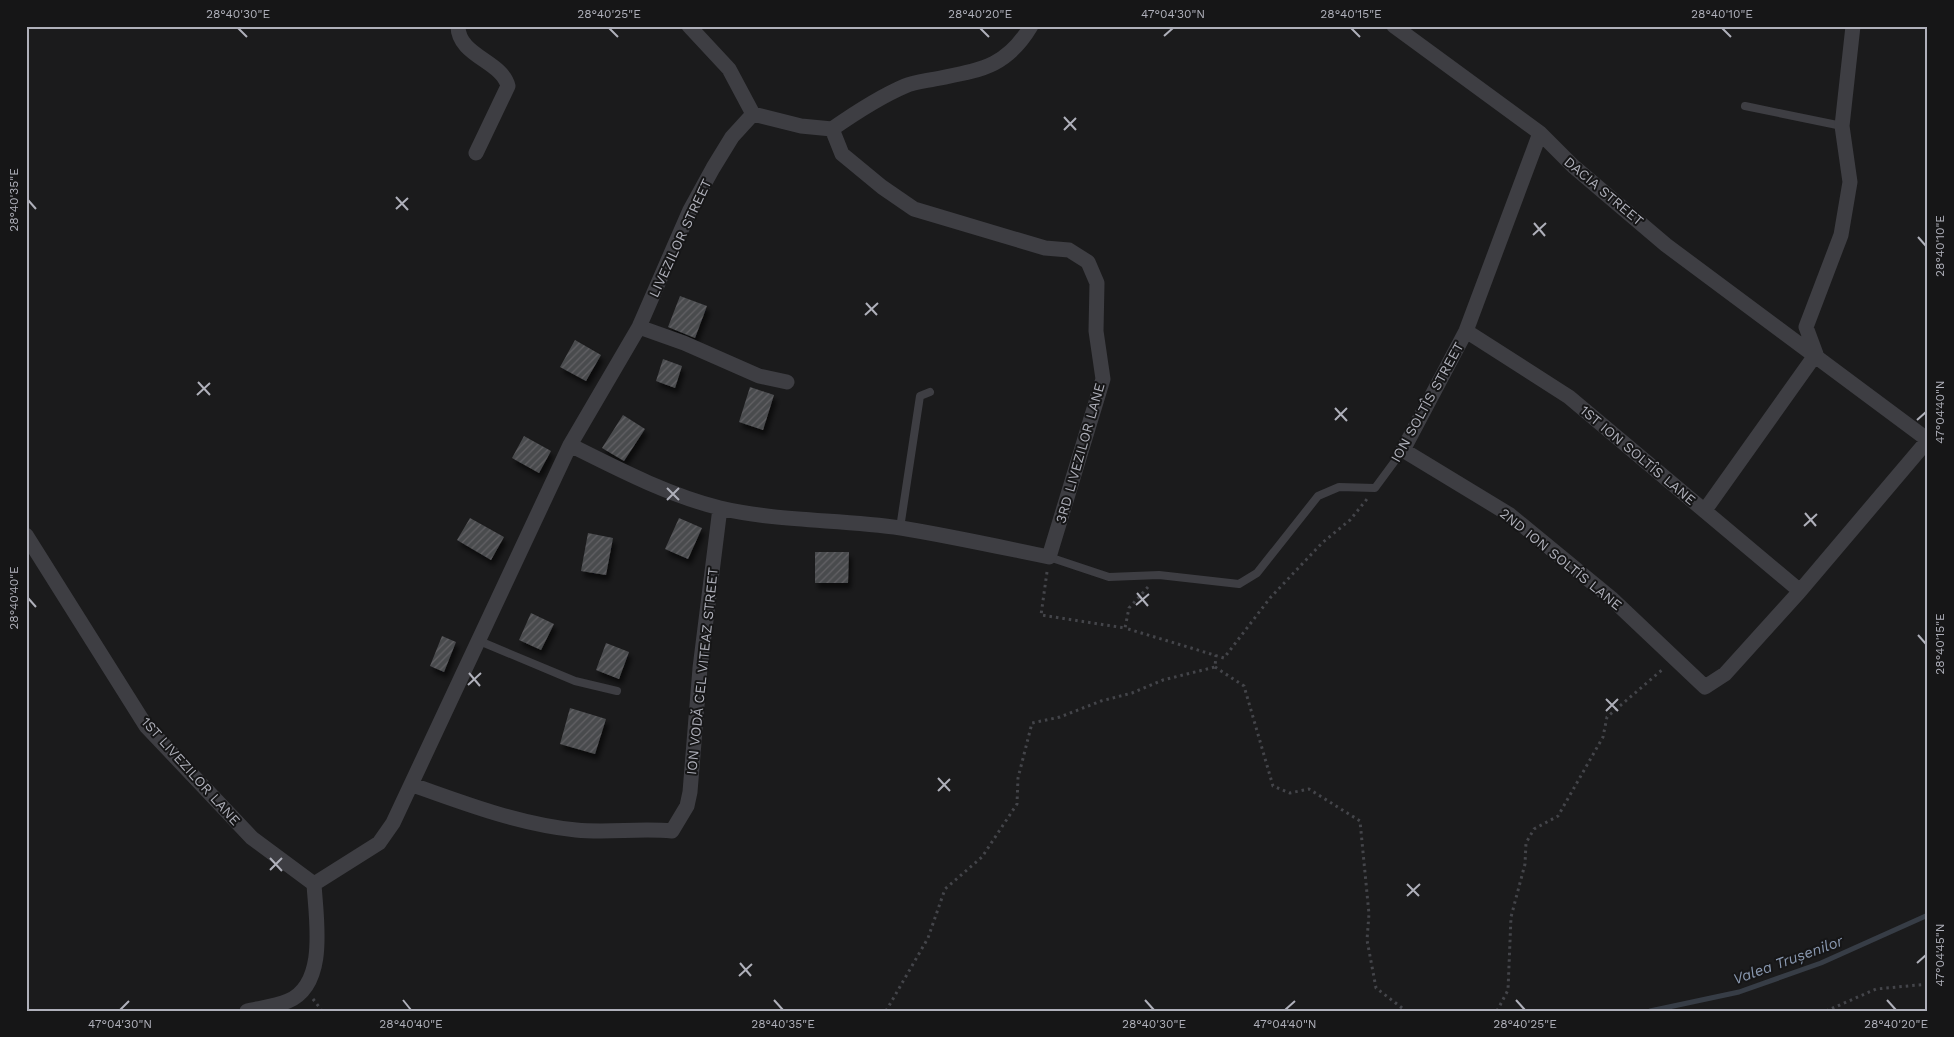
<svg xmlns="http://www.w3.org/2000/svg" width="1954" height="1037" viewBox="0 0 1954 1037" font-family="'Work Sans',sans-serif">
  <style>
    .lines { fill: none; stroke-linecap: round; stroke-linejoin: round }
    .stream { stroke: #373d46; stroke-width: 5 }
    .building { fill: url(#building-hatch); filter: url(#shadow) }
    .path { stroke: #44454a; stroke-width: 3; stroke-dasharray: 2.5 4; stroke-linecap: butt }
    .lane { stroke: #3e3e43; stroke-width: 8 }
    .street { stroke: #3e3e43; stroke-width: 15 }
    .ticks { fill: none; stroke: #afb0ba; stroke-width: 2 }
    .labels { text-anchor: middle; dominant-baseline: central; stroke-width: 4; stroke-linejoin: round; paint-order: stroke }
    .street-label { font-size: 14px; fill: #afb0ba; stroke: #161617 }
    .water-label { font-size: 15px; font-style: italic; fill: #8a99b1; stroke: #161617 }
    .neatline { fill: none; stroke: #afb0ba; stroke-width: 2 }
    .ticks-label { font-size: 12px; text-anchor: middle; fill: #afb0ba }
  </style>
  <defs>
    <pattern id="building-hatch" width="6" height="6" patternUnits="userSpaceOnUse" patternTransform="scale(1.25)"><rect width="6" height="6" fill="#4a4b4e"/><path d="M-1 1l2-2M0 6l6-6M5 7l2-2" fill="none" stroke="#626265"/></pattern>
    <filter id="shadow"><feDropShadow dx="3" dy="5.5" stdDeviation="2.5" flood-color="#0009"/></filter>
  </defs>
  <rect width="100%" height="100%" fill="#1b1b1c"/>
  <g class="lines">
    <path class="stream" d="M 1650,1011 L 1739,992 L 1821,963 L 1928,915"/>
  </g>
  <path class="building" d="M 680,296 L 707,306 L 695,338 L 668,327 Z
    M 575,340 L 601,355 L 586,381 L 560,367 Z
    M 663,359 L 682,366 L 675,388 L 656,381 Z
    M 750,387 L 774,395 L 763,430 L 739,422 Z
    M 623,415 L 645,429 L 624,461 L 602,448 Z
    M 524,436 L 551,451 L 539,473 L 512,458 Z
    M 470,518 L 504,537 L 491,560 L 457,540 Z
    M 679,518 L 702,528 L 688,559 L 665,549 Z
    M 588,533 L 613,538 L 606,575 L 581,571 Z
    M 815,552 L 849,552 L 848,583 L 815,583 Z
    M 531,613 L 554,624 L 541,650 L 519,640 Z
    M 442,636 L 456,642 L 444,672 L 430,666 Z
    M 606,643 L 629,652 L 619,679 L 596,670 Z
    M 570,708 L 606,719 L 595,754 L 560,744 Z"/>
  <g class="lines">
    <path class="path" d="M 1047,572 L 1041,615 L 1125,628
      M 1148,587 L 1129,608 L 1125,628 L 1224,658 L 1270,598 L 1322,543 L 1350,520 L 1367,499
      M 1215,667 L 1244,686 L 1273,786 L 1290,793 L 1309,789 L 1360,821 L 1369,914 L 1367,940 L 1376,988 L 1406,1011
      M 313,999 L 322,1011
      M 886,1011 L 928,938 L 945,889 L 982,857 L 1017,804 L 1018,778 L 1032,723 L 1060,717 L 1101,701 L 1132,693 L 1163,680 L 1215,667 L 1216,655
      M 1497,1011 L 1508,990 L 1511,917 L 1525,864 L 1526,843 L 1534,829 L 1558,816 L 1603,737 L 1607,717 L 1663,669
      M 1826,1011 L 1876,989 L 1928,984"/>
    <path class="lane" d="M 1745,106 L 1842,126
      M 900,528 L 920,396 L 930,392
      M 1049,557 L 1109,577 L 1159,575 L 1239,584 L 1257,573 L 1318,496 L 1339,487 L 1375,488 L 1403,450
      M 477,640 L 575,681 L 617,691"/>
    <path class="street" d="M 458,26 C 458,56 502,61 508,86 L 476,153
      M 689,26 L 729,69 L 753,114
      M 1394,26 L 1540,133 L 1573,166 L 1666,245 L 1928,440
      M 753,114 L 801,126 L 832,129 C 855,113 879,97 905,86 C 914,82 925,81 935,79 C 980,70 1006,68 1031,26
      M 1540,133 L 1466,331 L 1403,450 L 1510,515 L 1611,598 L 1705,687 L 1725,674 L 1800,591 L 1928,440
      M 639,327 L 684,343 L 759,376 L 787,382
      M 1466,331 L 1569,397 L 1800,591
      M 1816,354 L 1806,327 L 1841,235 L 1850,182 L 1842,126 L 1853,26
      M 570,445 C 618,469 668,495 720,508 C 779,522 841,519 901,528 C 950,536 1000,547 1049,557 L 1103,379 L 1096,331 L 1097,283 L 1088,262 L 1069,250 L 1045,248 L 914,209 L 882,187 L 842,154 L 832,129
      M 1705,510 L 1816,354
      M 26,535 L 146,726 L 252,838 L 314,884
      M 413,785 C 466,804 519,824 576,830 C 608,833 640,828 672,831 L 687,806 L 690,792 L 700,668 L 720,508
      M 314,884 L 379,843 L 393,823 L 570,445 L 639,327 L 690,210 L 713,168 L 732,137 L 753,114
      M 247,1011 C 260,1008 276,1006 288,1001 C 328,984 316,919 314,884"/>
  </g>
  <path class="ticks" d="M 238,28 L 247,37M 609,28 L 618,37M 980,28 L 989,37M 1351,28 L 1360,37M 1722,28 L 1731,37M 1164,36 L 1173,28M 1064,117 L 1076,130M 1064,130 L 1076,118M 396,197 L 408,210M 28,200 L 36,209M 396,209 L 408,198M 1534,223 L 1545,236M 1533,235 L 1546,223M 1918,237 L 1926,246M 866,303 L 877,315M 865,315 L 878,303M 198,382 L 210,395M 197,395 L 210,383M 1335,408 L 1347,421M 1335,420 L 1347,408M 1917,420 L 1926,412M 667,488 L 679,500M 667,500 L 679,488M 1805,513 L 1816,526M 1804,526 L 1817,514M 1137,593 L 1148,606M 28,598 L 36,607M 1136,605 L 1149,594M 1918,635 L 1926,644M 469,673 L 480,686M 468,685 L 481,673M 1606,699 L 1618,711M 1606,711 L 1618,699M 938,778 L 950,791M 938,791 L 950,779M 270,858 L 282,871M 270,870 L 282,858M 1407,884 L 1419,896M 1407,896 L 1420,884M 740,963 L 751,976M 1917,963 L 1926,955M 739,976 L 752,964M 403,1000 L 411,1010M 774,1000 L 783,1010M 1145,1000 L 1154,1010M 1516,1000 L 1525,1010M 1887,1000 L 1896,1010M 120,1010 L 129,1001M 1285,1010 L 1295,1001"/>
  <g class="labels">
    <g class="street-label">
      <text transform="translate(1604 191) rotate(40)">DACIA STREET</text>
      <text transform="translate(680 238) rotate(-65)">LIVEZILOR STREET</text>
      <text transform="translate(1427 402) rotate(-61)">ION SOLTÎS STREET</text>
      <text transform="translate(1080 453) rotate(-74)">3RD LIVEZILOR LANE</text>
      <text transform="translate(1638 455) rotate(40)">1ST ION SOLTÎS LANE</text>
      <text transform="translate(1561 559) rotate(39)">2ND ION SOLTÎS LANE</text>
      <text transform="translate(702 671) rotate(-84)">ION VODĂ CEL VITEAZ STREET</text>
      <text transform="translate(191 771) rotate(48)">1ST LIVEZILOR LANE</text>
    </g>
    <g class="water-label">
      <text transform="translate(1788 960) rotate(-20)">Valea Trușenilor</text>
    </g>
  </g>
  <rect width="1954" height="1037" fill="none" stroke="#161617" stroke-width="55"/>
  <rect x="28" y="28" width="1898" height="982" class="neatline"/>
  <g class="ticks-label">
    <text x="238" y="18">28°40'30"E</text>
    <text x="609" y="18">28°40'25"E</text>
    <text x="980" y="18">28°40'20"E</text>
    <text x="1173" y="18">47°04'30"N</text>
    <text x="1351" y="18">28°40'15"E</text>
    <text x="1722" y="18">28°40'10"E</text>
    <text transform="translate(14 200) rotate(-90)" y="4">28°40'35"E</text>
    <text transform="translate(1940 246) rotate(-90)" y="4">28°40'10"E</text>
    <text transform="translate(1940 412) rotate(-90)" y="4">47°04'40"N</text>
    <text transform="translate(14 598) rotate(-90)" y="4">28°40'40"E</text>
    <text transform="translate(1940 644) rotate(-90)" y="4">28°40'15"E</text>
    <text transform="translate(1940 955) rotate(-90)" y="4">47°04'45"N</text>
    <text x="120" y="1028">47°04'30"N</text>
    <text x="411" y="1028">28°40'40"E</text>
    <text x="783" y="1028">28°40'35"E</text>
    <text x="1154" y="1028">28°40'30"E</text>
    <text x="1285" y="1028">47°04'40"N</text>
    <text x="1525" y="1028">28°40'25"E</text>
    <text x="1896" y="1028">28°40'20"E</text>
  </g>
</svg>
